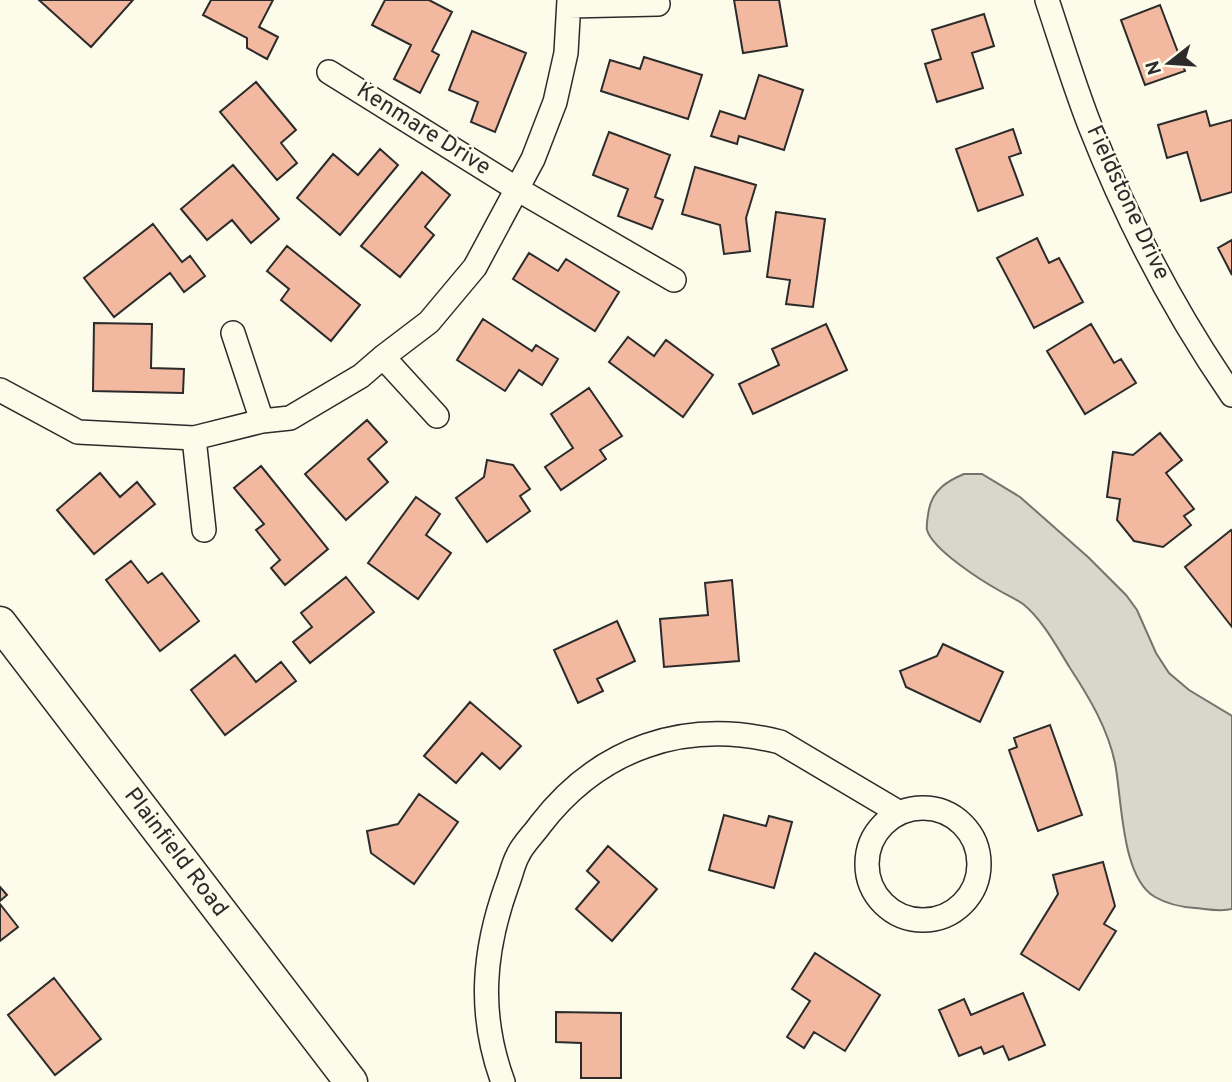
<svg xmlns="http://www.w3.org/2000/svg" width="1232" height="1082" viewBox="0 0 1232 1082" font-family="Overpass,sans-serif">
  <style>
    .water { fill: #d8d7c9; stroke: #74746e; stroke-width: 2 }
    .building { fill: #f2b8a0; stroke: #2b2b2b; stroke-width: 2 }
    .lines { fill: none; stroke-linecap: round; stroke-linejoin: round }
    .minor-casing { stroke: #2b2b2b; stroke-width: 26 }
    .secondary-casing { stroke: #2b2b2b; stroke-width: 35 }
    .minor { stroke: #fdfbea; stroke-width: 23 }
    .secondary { stroke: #fdfbea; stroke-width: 32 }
    .labels { text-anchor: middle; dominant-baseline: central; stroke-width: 5; stroke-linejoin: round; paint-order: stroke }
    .street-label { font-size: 23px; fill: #2b2b2b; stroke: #fdfbea }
  </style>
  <rect width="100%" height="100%" fill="#fdfbea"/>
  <path class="water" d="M 964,474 L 982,474 L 1020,497 L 1088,557 L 1126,595 L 1137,610 L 1156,653 L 1169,673 L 1189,690 L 1232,716 L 1232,909 C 1220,912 1207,909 1195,908 C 1181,907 1167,904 1155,897 C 1121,878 1122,798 1115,763 C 1108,729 1089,697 1070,668 C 1057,647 1042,619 1023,604 C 1016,599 1007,595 1000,591 C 982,581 933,550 927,530 C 926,525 928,515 929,509 C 933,490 947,481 964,474 Z"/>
  <path class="building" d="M 39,0 L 133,0 L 91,47 Z
    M 211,0 L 273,0 L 259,27 L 278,37 L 267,59 L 247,48 L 247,38 L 203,15 Z
    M 385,0 L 429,0 L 452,12 L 432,51 L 439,55 L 420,93 L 394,79 L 411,45 L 372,25 Z
    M 734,0 L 779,0 L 787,46 L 743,53 Z
    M 1160,5 L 1185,71 L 1145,85 L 1121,20 Z
    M 984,14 L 994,46 L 972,53 L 983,88 L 937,102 L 925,64 L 941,59 L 932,30 Z
    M 472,31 L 526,53 L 495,132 L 471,122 L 478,102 L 449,90 Z
    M 644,57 L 702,75 L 688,119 L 601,91 L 610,60 L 640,69 Z
    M 759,75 L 803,90 L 784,150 L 739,136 L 737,144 L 711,136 L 720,111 L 745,119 Z
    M 256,82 L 296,130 L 281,143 L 297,163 L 277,180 L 220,112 Z
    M 1206,111 L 1210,126 L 1232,120 L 1232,192 L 1201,201 L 1187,152 L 1167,158 L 1158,125 Z
    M 1013,129 L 1021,153 L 1009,157 L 1023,195 L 978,211 L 956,149 Z
    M 609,132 L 670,155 L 655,197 L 663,200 L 652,229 L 618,216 L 628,189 L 593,175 Z
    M 380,149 L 398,165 L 340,235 L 297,198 L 333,154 L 358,175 Z
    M 233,165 L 279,219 L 251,243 L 232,220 L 207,240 L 181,209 Z
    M 695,167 L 756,185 L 746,218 L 750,251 L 724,254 L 720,225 L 682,214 Z
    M 422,172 L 450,195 L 425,227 L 434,235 L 400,277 L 361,246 Z
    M 776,212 L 825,219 L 813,307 L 786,304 L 790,280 L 767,277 Z
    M 153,224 L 182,262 L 190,256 L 205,276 L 184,292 L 170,273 L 114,317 L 84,278 Z
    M 1037,238 L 1049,263 L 1059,258 L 1083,302 L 1034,328 L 997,258 Z
    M 1232,240 L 1232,275 L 1218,248 Z
    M 287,246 L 360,305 L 331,341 L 281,300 L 289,289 L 267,271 Z
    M 529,253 L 558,271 L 566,259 L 619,292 L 595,331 L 513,279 Z
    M 483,319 L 532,351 L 536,345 L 558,359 L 542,385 L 519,370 L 505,391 L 457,360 Z
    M 94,323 L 152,324 L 151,368 L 184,369 L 183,393 L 93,391 Z
    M 826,324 L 847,370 L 753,414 L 739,384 L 779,365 L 772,349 Z
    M 1091,324 L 1114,363 L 1121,359 L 1136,383 L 1085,414 L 1047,351 Z
    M 628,337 L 654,356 L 666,340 L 713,375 L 683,417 L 609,362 Z
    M 589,388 L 622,436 L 600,450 L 606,459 L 561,490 L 545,467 L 573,448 L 551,414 Z
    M 367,420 L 387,442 L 368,459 L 388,482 L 346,520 L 305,474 Z
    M 1160,433 L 1182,460 L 1166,473 L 1194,509 L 1184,516 L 1191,525 L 1163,547 L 1134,541 L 1117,520 L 1120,499 L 1107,497 L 1113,452 L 1133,455 Z
    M 487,460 L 513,465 L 530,489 L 520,496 L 530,511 L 487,542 L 456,498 L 484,477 Z
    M 261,466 L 328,549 L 285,585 L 271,568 L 280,560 L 256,530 L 264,524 L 234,488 Z
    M 100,473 L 120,497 L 137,482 L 155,504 L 94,554 L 57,510 Z
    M 416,497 L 440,514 L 426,535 L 451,553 L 418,599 L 368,563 Z
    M 1231,530 L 1232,532 L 1232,627 L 1185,567 Z
    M 131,561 L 148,583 L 162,573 L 199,621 L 160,651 L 106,580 Z
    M 346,577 L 374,612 L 310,663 L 293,642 L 312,627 L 301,613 Z
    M 732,580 L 739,661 L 664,667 L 660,619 L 708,615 L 705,583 Z
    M 617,621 L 635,661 L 597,679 L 603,691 L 578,703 L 554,650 Z
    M 943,644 L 1003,672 L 980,722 L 906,687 L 900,671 L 937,656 Z
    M 235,655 L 256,682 L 281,662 L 296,681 L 225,735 L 191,690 Z
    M 470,702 L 521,746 L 500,769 L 482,753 L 456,783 L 424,756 Z
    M 1050,725 L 1082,815 L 1038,831 L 1009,750 L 1017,747 L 1014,738 Z
    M 419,794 L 458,822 L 414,884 L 371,853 L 367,831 L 398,824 Z
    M 724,815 L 766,826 L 769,816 L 792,822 L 774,888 L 709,870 Z
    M 608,846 L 657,889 L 612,941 L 576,909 L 599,882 L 587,871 Z
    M 1103,862 L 1115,906 L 1104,924 L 1116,931 L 1079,990 L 1021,954 L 1058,894 L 1053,875 Z
    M 0,887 L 7,895 L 0,901 Z
    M 0,904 L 18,927 L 0,941 Z
    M 815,953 L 880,995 L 845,1051 L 814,1032 L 804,1048 L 787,1037 L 810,1001 L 792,989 Z
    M 54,978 L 101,1039 L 55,1075 L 8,1015 Z
    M 1023,993 L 1045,1045 L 1009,1060 L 1003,1046 L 984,1054 L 981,1047 L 959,1056 L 939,1010 L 964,999 L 971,1015 Z
    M 556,1012 L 621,1013 L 621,1078 L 581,1078 L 581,1043 L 556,1042 Z"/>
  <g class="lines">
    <defs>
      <path id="minor" d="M 1047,0 C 1061,42 1074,85 1090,126 C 1127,220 1174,311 1232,395
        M 569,6 L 658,4
        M 329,72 L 517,189 L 674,280
        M 233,333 L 262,421
        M 383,357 L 437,416
        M 0,390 L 78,432 L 194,438 L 262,421 L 290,418 L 361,376 L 383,357 L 429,322 L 475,267 L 533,159 L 555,102 L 566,53 L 569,0
        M 194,438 L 204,530
        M867 864a56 56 0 1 1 112 0a56 56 0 1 1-112 0Z
        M 503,1082 C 478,1014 483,952 507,885 C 511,875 513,864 518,855 C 523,844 533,835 540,825 C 599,748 685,718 780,742 L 898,812"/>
      <g id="secondary">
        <path id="s1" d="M 0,623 L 351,1082"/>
      </g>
    </defs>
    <use href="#minor" class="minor-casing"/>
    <use href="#secondary" class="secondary-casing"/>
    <use href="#minor" class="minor"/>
    <use href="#secondary" class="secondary"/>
  </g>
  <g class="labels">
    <g class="street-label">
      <text transform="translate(423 130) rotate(32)">Kenmare Drive</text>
      <text transform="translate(1127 203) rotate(65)">Fieldstone Drive</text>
      <text stroke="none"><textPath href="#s1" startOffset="289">Plainfield Road</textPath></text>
    </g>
  </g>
  <g transform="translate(1169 63) rotate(253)" stroke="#fdfbea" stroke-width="5" paint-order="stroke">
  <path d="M0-5L12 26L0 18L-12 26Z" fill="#2b2b2b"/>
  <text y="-10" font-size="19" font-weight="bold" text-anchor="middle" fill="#2b2b2b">N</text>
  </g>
</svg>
